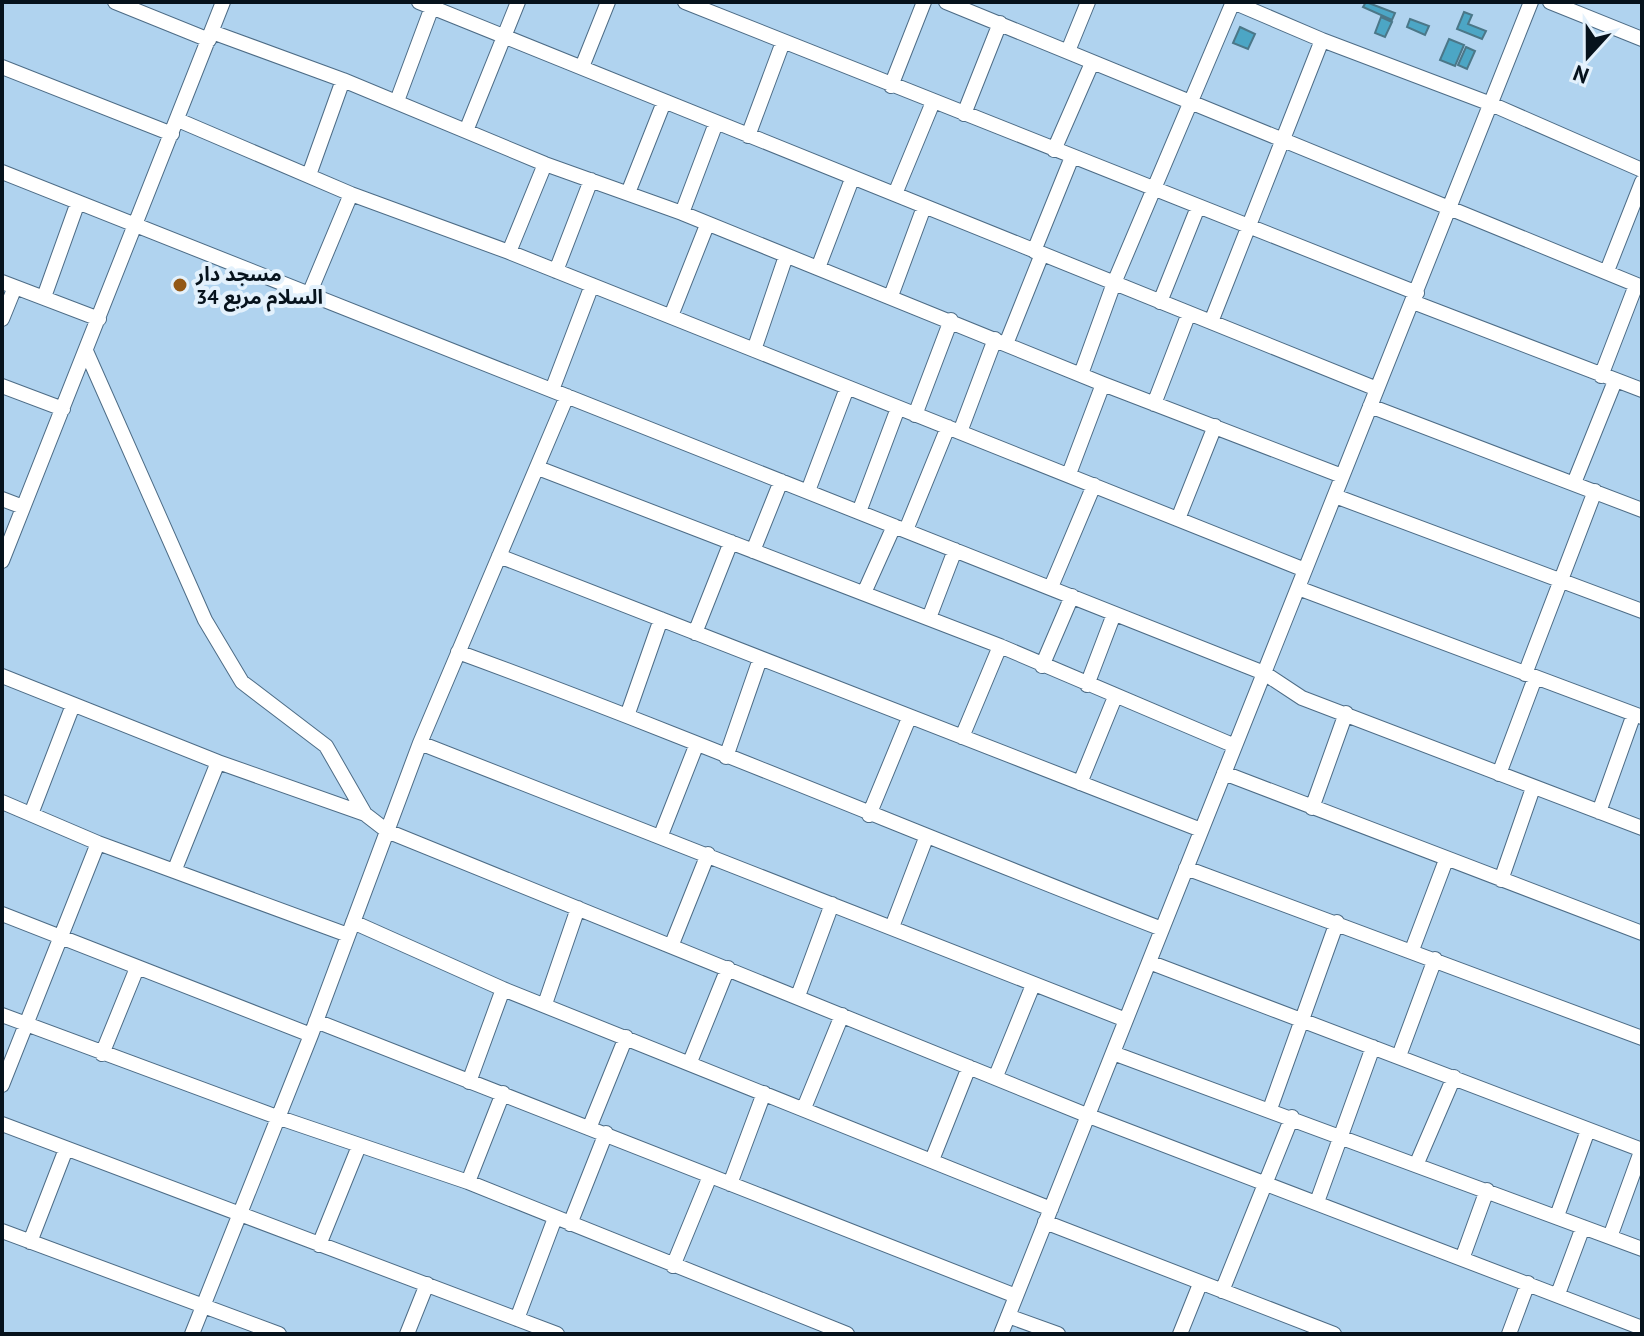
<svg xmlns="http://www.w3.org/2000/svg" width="1644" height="1336" viewBox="0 0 1644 1336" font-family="'PT Sans','Noto Sans Arabic',sans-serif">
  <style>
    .building { fill: #4ca6c5; stroke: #4b7788; stroke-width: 2 }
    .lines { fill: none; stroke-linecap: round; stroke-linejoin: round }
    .minor-casing { stroke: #4d6c86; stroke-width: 16 }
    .minor { stroke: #fff; stroke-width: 14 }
    .poi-dot { fill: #935816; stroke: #e3f1fc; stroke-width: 3 }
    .labels { text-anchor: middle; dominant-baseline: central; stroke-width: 8; stroke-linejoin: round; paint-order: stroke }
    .poi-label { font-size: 20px; font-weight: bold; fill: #06121c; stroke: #e3f1fc; text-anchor: start }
  </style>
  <rect width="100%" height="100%" fill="#b0d3ef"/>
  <path class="building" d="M 1366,2 L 1395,13 L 1392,20 L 1363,7 Z
    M 1464,12 L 1472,15 L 1468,24 L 1486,31 L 1482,39 L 1457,29 Z
    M 1381,17 L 1392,22 L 1385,37 L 1375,33 Z
    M 1410,19 L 1429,26 L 1425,35 L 1407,27 Z
    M 1240,27 L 1255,34 L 1248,49 L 1233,43 Z
    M 1449,39 L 1464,45 L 1455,66 L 1440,60 Z
    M 1466,47 L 1475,51 L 1467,69 L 1458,65 Z"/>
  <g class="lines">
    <defs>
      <path id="minor" d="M 115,2 L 209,40
        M 419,2 L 1377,389
        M 685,2 L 1417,293
        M 946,2 L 1642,287
        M 1233,2 L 1322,40 L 1491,104 L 1642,170
        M 1550,2 L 1642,39
        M 212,32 L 343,80 L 545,164 L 682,213 L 1103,384 L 1342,476
        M 1068,51 L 1088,2
        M 2,67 L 172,134
        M 582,67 L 608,2
        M 891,86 L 924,2
        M 397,101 L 432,7
        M 964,114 L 1000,23
        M 178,120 L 351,194 L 509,252 L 1305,570
        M 466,131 L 518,2
        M 748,136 L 783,42
        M 1054,150 L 1092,63
        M 2,172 L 1264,673 L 1302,698 L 1642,828
        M 309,175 L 343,80
        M 628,193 L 664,102
        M 895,194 L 933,102
        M 682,213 L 716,123
        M 1034,251 L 1072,157
        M 509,252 L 545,164
        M 818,268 L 852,179
        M 556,271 L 591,180
        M 1607,271 L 1642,182
        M 2,282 L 99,319
        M 310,292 L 351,194
        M 891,296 L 924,207
        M 44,297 L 78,202
        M 1160,302 L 1198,207
        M 1413,302 L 1642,390
        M 671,316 L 707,225
        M 2,319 L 15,287
        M 1211,322 L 1322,40
        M 1006,344 L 1042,254
        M 754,350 L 786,256
        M 86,351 L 205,620 L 242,682 L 326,746 L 365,814
        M 1081,374 L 1114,283 L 1233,2
        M 1601,376 L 1636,285
        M 2,386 L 63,409
        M 552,390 L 592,285
        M 1154,404 L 1189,313
        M 1370,406 L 1642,510
        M 915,415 L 951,320
        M 960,432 L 995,339
        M 538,468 L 1000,646 L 1235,746
        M 1069,474 L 1103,384
        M 1574,483 L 1615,381
        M 808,491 L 847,388
        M 1335,496 L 1642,611
        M 2,499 L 23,507
        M 859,512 L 898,408
        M 1178,519 L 1215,426
        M 906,530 L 948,427
        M 753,551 L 781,481
        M 499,556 L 1201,830
        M 2,561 L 223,2
        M 1051,587 L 1094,485
        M 1298,588 L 1642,717
        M 864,593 L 894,526
        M 929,618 L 955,550
        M 695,633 L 731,542
        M 458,652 C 695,739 927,838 1162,929
        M 1042,666 L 1072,596
        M 1525,674 L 1595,491
        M 2,676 L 218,762 L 365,814 L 387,831 L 1089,1116 L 1642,1328
        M 1087,685 L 1114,614
        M 627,716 L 661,619
        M 962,737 L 1000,646
        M 420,743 L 1126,1020
        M 726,757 L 760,659
        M 1224,773 L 1642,933
        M 1499,774 L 1535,678
        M 1080,783 L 1115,697
        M 2,802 L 98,843 L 348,935
        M 1312,808 L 1346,713
        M 1599,812 L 1634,714
        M 31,814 L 73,705
        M 869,815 L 909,718
        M 661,835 L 696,746
        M 1186,868 L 1642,1038
        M 175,869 L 218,762
        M 1501,880 L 1533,788
        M 2,914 L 311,1035
        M 353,922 L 503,989 L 1051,1209
        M 892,927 L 926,838
        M 672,944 L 708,854
        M 1412,950 L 1446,860
        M 1149,962 L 1642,1150
        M 798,996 L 832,904
        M 545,1004 L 578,908
        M 2,1015 L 277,1117 L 468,1182 L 847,1334
        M 316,1021 L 1016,1296
        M 1113,1053 L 1642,1249
        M 102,1054 L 137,968
        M 1399,1056 L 1435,959
        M 690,1062 L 728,968
        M 996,1076 L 1033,985
        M 469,1082 L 503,989
        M 2,1085 L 98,843
        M 804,1108 L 842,1015
        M 1270,1109 L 1337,922
        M 2,1124 L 557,1334
        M 590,1126 L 626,1037
        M 932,1160 L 969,1067
        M 1417,1163 L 1454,1077
        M 468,1182 L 503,1093
        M 730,1184 L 764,1093
        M 1317,1202 L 1373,1047
        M 1557,1216 L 1588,1130
        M 1045,1222 L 1334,1334
        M 570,1224 L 606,1133
        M 2,1231 L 279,1334
        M 1610,1237 L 1642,1149
        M 30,1242 L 66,1149
        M 319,1245 L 359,1146
        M 1462,1259 L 1487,1190
        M 673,1266 L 710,1176
        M 1222,1291 L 1292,1117
        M 1558,1294 L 1583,1227
        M 1008,1316 L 1058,1334
        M 517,1319 L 555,1218
        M 192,1334 L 311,1035 L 420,743 L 567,396
        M 407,1334 L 427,1284
        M 1001,1334 L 1531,2
        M 1180,1334 L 1200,1284
        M 1509,1334 L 1528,1283"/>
    </defs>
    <use href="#minor" class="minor-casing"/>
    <use href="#minor" class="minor"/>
  </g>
  <circle class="poi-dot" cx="180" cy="285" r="8"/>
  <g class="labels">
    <g class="poi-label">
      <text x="196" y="274">مسجد دار<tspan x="196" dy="23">السلام مربع 34</tspan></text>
    </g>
  </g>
  <rect width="1644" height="1336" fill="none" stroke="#06121c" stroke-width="8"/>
  <g transform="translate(1588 56) rotate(201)" stroke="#e3f1fc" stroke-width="6" paint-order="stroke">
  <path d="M0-6L14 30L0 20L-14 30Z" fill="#06121c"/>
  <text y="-12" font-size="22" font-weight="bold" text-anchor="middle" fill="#06121c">N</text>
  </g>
</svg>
